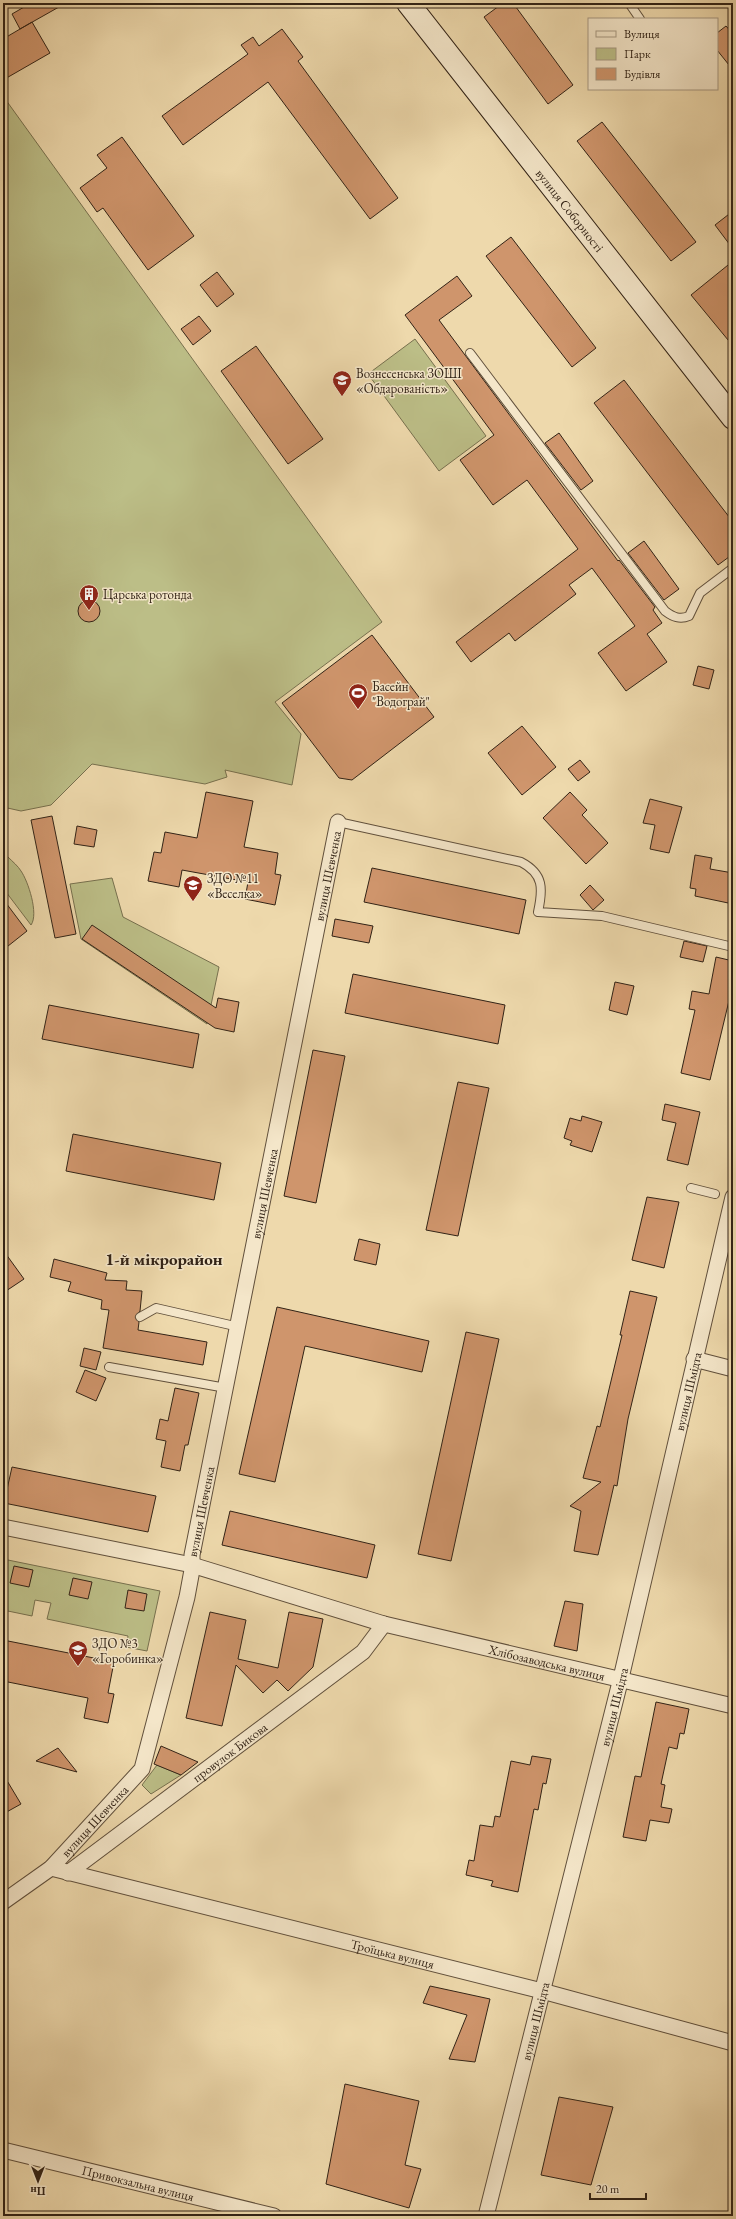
<svg xmlns="http://www.w3.org/2000/svg" width="736" height="2219" viewBox="0 0 736 2219" font-family="'EB Garamond',serif">
  <style>
    .green { fill: #bcbe87; stroke: #77704e }
    .building { fill: #cf956c; stroke: #322316 }
    .lines { fill: none; stroke-linecap: round; stroke-linejoin: round }
    .lane-casing { stroke: #61503c; stroke-width: 10 }
    .street-casing { stroke: #61503c; stroke-width: 17 }
    .secondary-casing { stroke: #322316; stroke-width: 24 }
    .lane { stroke: #f4e6c9; stroke-width: 8 }
    .street { stroke: #f4e6c9; stroke-width: 15 }
    .secondary { stroke: #f4e6c9; stroke-width: 22 }
    .labels { text-anchor: middle; dominant-baseline: central; stroke-width: 3; stroke-linejoin: round; paint-order: stroke }
    .street-label { font-size: 13px; fill: #322316; stroke: #f4e6c9 }
    .poi-label { font-size: 13px; fill: #322316; stroke: #f4e6c9; text-anchor: start }
    .district-label { font-size: 17px; font-weight: bold; fill: #322316; stroke: #f4e6c9 }
  </style>
  <rect width="100%" height="100%" fill="#eed9ac"/>
  <filter id="stains"><feTurbulence type="fractalNoise" baseFrequency=".005" numOctaves="4"/><feColorMatrix values="0 0 0 0 .2 0 0 0 0 .09 0 0 0 0 .02 0 0 0 .5 -.17"/></filter>
  <radialGradient id="worn" r=".72"><stop offset=".6" stop-color="#630" stop-opacity="0"/><stop offset="1" stop-color="#630" stop-opacity=".3"/></radialGradient>
  <path class="green" d="M 3,96 L 382,622 L 275,702 L 301,734 L 292,785 L 225,770 L 227,777 L 205,784 L 92,764 L 51,805 L 21,811 L 3,807 Z
    M 415,339 L 486,436 L 439,471 L 368,374 Z
    M 3,857 L 8,857 C 13,862 18,866 21,871 C 28,881 39,914 31,925 L 3,888 Z
    M 112,878 L 123,917 L 219,967 L 207,1024 L 81,939 L 70,884 Z
    M 3,1559 L 160,1591 L 147,1651 L 126,1647 L 128,1636 L 47,1619 L 51,1603 L 35,1600 L 32,1616 L 3,1610 Z
    M 157,1765 L 181,1775 L 151,1794 L 142,1785 Z"/>
  <path class="building" d="M 31,3 L 66,3 L 20,29 L 12,14 Z
    M 503,3 L 513,3 L 573,85 L 548,104 L 484,17 Z
    M 32,22 L 50,53 L 3,80 L 3,39 Z
    M 726,26 L 733,34 L 733,70 L 717,50 L 717,33 Z
    M 282,29 L 303,57 L 298,61 L 398,198 L 370,219 L 268,82 L 183,145 L 162,116 L 248,54 L 241,45 L 253,37 L 259,46 Z
    M 602,122 L 696,242 L 671,261 L 577,141 Z
    M 122,137 L 194,236 L 148,270 L 103,208 L 97,212 L 80,188 L 107,168 L 97,155 Z
    M 733,211 L 733,249 L 715,225 Z
    M 511,237 L 596,348 L 572,367 L 486,256 Z
    M 733,261 L 733,346 L 691,295 Z
    M 217,272 L 234,294 L 217,307 L 200,285 Z
    M 457,276 L 472,296 L 439,320 L 618,561 L 619,560 L 655,607 L 653,610 L 662,623 L 647,634 L 667,662 L 626,691 L 598,653 L 635,626 L 592,568 L 569,585 L 576,594 L 515,641 L 509,633 L 471,662 L 456,642 L 578,549 L 527,480 L 493,505 L 460,460 L 494,435 L 405,315 Z
    M 199,316 L 211,331 L 193,345 L 181,329 Z
    M 256,346 L 323,439 L 288,464 L 221,371 Z
    M 624,380 L 733,522 L 733,554 L 718,565 L 594,403 Z
    M 559,433 L 593,481 L 581,490 L 545,443 Z
    M 644,541 L 679,589 L 664,600 L 628,553 Z
    M78 611a11 11 0 1 1 22 0a11 11 0 1 1-22 0Z
    M 372,635 L 434,717 L 352,780 L 339,778 L 282,703 Z
    M 698,666 L 714,670 L 709,689 L 693,685 Z
    M 522,726 L 556,767 L 522,795 L 488,753 Z
    M 580,760 L 590,772 L 578,781 L 568,769 Z
    M 206,792 L 253,801 L 244,847 L 278,853 L 275,874 L 281,875 L 275,905 L 245,899 L 248,882 L 182,870 L 179,887 L 148,881 L 154,852 L 161,853 L 165,832 L 197,838 Z
    M 570,792 L 587,810 L 582,815 L 608,843 L 586,864 L 543,818 Z
    M 650,799 L 682,807 L 669,853 L 650,849 L 655,825 L 643,823 Z
    M 52,816 L 76,934 L 55,938 L 31,820 Z
    M 77,826 L 97,830 L 94,847 L 74,844 Z
    M 695,855 L 712,858 L 710,869 L 733,873 L 733,904 L 695,896 L 696,889 L 690,888 Z
    M 372,868 L 526,900 L 519,934 L 364,902 Z
    M 590,885 L 604,900 L 593,910 L 580,895 Z
    M 3,899 L 27,931 L 3,950 Z
    M 335,919 L 373,926 L 369,943 L 332,936 Z
    M 92,925 L 216,1008 L 218,998 L 239,1002 L 234,1032 L 215,1028 L 82,939 Z
    M 684,941 L 707,946 L 703,962 L 680,957 Z
    M 716,957 L 733,961 L 733,984 L 710,1080 L 681,1073 L 695,1010 L 689,1009 L 692,991 L 709,994 Z
    M 353,974 L 505,1005 L 498,1044 L 345,1013 Z
    M 615,982 L 634,986 L 627,1015 L 609,1010 Z
    M 49,1005 L 199,1034 L 193,1068 L 42,1039 Z
    M 313,1050 L 345,1056 L 316,1203 L 284,1196 Z
    M 458,1082 L 489,1088 L 458,1236 L 426,1230 Z
    M 665,1104 L 700,1112 L 688,1165 L 667,1160 L 676,1123 L 662,1120 Z
    M 582,1116 L 602,1122 L 592,1152 L 570,1145 L 572,1141 L 564,1138 L 570,1118 L 581,1121 Z
    M 73,1134 L 221,1163 L 214,1200 L 66,1171 Z
    M 647,1197 L 679,1202 L 664,1268 L 632,1260 Z
    M 359,1239 L 380,1244 L 376,1265 L 354,1260 Z
    M 3,1250 L 24,1279 L 3,1293 Z
    M 54,1259 L 107,1273 L 105,1280 L 127,1281 L 126,1290 L 142,1291 L 140,1311 L 135,1317 L 139,1322 L 138,1330 L 207,1342 L 203,1365 L 103,1348 L 109,1310 L 101,1309 L 102,1300 L 68,1291 L 71,1282 L 50,1277 Z
    M 630,1291 L 657,1297 L 628,1419 L 617,1486 L 614,1485 L 598,1555 L 574,1551 L 581,1511 L 570,1506 L 601,1482 L 583,1478 L 597,1426 L 600,1427 L 622,1335 L 620,1335 Z
    M 277,1307 L 429,1341 L 422,1372 L 305,1346 L 275,1482 L 239,1474 Z
    M 466,1332 L 499,1339 L 451,1561 L 418,1554 Z
    M 84,1348 L 101,1352 L 96,1370 L 80,1366 Z
    M 85,1370 L 106,1378 L 96,1401 L 76,1392 Z
    M 175,1388 L 199,1393 L 188,1445 L 185,1445 L 180,1471 L 161,1467 L 166,1441 L 156,1439 L 160,1419 L 168,1421 Z
    M 12,1467 L 156,1496 L 148,1532 L 4,1503 Z
    M 230,1511 L 375,1545 L 367,1578 L 222,1545 Z
    M 14,1566 L 33,1570 L 29,1587 L 10,1583 Z
    M 73,1578 L 92,1582 L 88,1599 L 69,1595 Z
    M 128,1590 L 147,1594 L 144,1611 L 125,1608 Z
    M 565,1601 L 583,1604 L 577,1651 L 554,1646 Z
    M 210,1612 L 246,1620 L 238,1659 L 278,1668 L 289,1612 L 323,1619 L 313,1667 L 288,1691 L 277,1680 L 263,1693 L 236,1665 L 222,1726 L 186,1718 Z
    M 3,1640 L 114,1662 L 108,1693 L 114,1694 L 108,1723 L 84,1718 L 88,1698 L 3,1681 Z
    M 656,1702 L 689,1709 L 684,1734 L 680,1733 L 677,1749 L 669,1747 L 661,1784 L 665,1785 L 661,1807 L 672,1809 L 669,1823 L 650,1820 L 646,1841 L 623,1837 L 635,1776 L 641,1777 Z
    M 161,1746 L 198,1762 L 181,1775 L 154,1764 Z
    M 58,1748 L 77,1772 L 36,1761 Z
    M 532,1756 L 551,1759 L 546,1784 L 543,1783 L 538,1810 L 534,1809 L 518,1892 L 491,1886 L 493,1881 L 466,1875 L 469,1860 L 474,1861 L 480,1825 L 493,1827 L 495,1816 L 500,1817 L 511,1761 L 530,1765 Z
    M 3,1774 L 21,1804 L 3,1814 Z
    M 430,1986 L 490,1999 L 475,2062 L 449,2059 L 467,2015 L 423,2003 Z
    M 345,2084 L 419,2101 L 405,2165 L 421,2169 L 409,2208 L 326,2184 Z
    M 559,2097 L 613,2107 L 591,2185 L 541,2175 Z"/>
  <g class="lines">
    <defs>
      <path id="lane" d="M 629,3 L 640,19
        M 470,353 L 665,611 C 673,617 680,620 689,616 L 700,593 L 733,568
        M 338,822 L 521,862 C 544,874 543,889 538,912 L 602,916 L 733,947
        M 691,1188 L 715,1194
        M 140,1317 L 156,1308 L 239,1327
        M 109,1367 L 226,1388"/>
      <g id="street">
        <path d="M 694,1359 L 733,1369"/>
        <path id="s1" d="M 3,1527 L 192,1565 L 384,1624 L 733,1706"/>
        <path id="s2" d="M 51,1868 L 542,1991 L 733,2043"/>
        <path id="s3" d="M 68,1873 L 363,1652 L 384,1624"/>
        <path id="s4" d="M 3,1902 L 51,1868 L 142,1769 L 187,1597 L 192,1570 L 192,1555 L 338,822"/>
        <path id="s5" d="M 3,2150 L 274,2216"/>
        <path id="s6" d="M 486,2216 L 621,1678 L 733,1197"/>
      </g>
      <g id="secondary">
        <path id="s7" d="M 408,3 L 733,418"/>
      </g>
    </defs>
    <use href="#lane" class="lane-casing"/>
    <use href="#street" class="street-casing"/>
    <use href="#secondary" class="secondary-casing"/>
    <use href="#lane" class="lane"/>
    <use href="#street" class="street"/>
    <use href="#secondary" class="secondary"/>
  </g>
  <defs>
    <symbol id="school-pin" viewBox="-11 -11 22 30"><path d="M0 17L-7.5 6A9.5 9.5 0 1 1 7.5 6Z" fill="#8f2418" stroke="#f4e6c9"/><path d="M0-5L7-2L0 1L-7-2ZM-4 1L0 2.5L4 1V4Q0 6-4 4Z" fill="#fff"/></symbol>
    <symbol id="building-pin" viewBox="-11 -11 22 30"><path d="M0 17L-7.5 6A9.5 9.5 0 1 1 7.5 6Z" fill="#8f2418" stroke="#f4e6c9"/><path d="M-4-6H4V6H1V3H-1V6H-4ZM-2.5-4.3h1.7v1.8h-1.7ZM.8-4.3h1.7v1.8H.8ZM-2.5-1h1.7V.8h-1.7ZM.8-1h1.7V.8H.8Z" fill="#fff"/></symbol>
    <symbol id="stadium-pin" viewBox="-11 -11 22 30"><path d="M0 17L-7.5 6A9.5 9.5 0 1 1 7.5 6Z" fill="#8f2418" stroke="#f4e6c9"/><path d="M0-5a6.5 5 0 1 0 0 10a6.5 5 0 1 0 0-10ZM-3.5-1.8h7v3.6h-7Z" fill="#fff"/></symbol>
  </defs>
  <g fill-rule="evenodd">
    <use href="#school-pin" x="331" y="369" width="22" height="30"/>
    <use href="#building-pin" x="78" y="583" width="22" height="30"/>
    <use href="#stadium-pin" x="347" y="682" width="22" height="30"/>
    <use href="#school-pin" x="182" y="874" width="22" height="30"/>
    <use href="#school-pin" x="67" y="1639" width="22" height="30"/>
  </g>
  <g class="labels">
    <g class="street-label">
      <text stroke="none"><textPath href="#s7" startOffset="263">вулиця Соборності</textPath></text>
      <text stroke="none"><textPath href="#s4" startOffset="1106">вулиця Шевченка</textPath></text>
      <text stroke="none"><textPath href="#s4" startOffset="782">вулиця Шевченка</textPath></text>
      <text stroke="none"><textPath href="#s6" startOffset="849">вулиця Шмідта</textPath></text>
      <text stroke="none"><textPath href="#s4" startOffset="458">вулиця Шевченка</textPath></text>
      <text stroke="none"><textPath href="#s1" startOffset="561">Хлібозаводська вулиця</textPath></text>
      <text stroke="none"><textPath href="#s6" startOffset="525">вулиця Шмідта</textPath></text>
      <text stroke="none"><textPath href="#s3" startOffset="202">провулок Бикова</textPath></text>
      <text stroke="none"><textPath href="#s4" startOffset="123">вулиця Шевченка</textPath></text>
      <text stroke="none"><textPath href="#s2" startOffset="352">Троїцька вулиця</textPath></text>
      <text stroke="none"><textPath href="#s6" startOffset="201">вулиця Шмідта</textPath></text>
      <text stroke="none"><textPath href="#s5" startOffset="139">Привокзальна вулиця</textPath></text>
    </g>
    <g class="poi-label">
      <text x="356" y="373">Вознесенська ЗОШІ<tspan x="356" dy="15">«Обдарованість»</tspan></text>
      <text x="103" y="594">Царська ротонда</text>
      <text x="372" y="686">Басейн<tspan x="372" dy="15">"Водограй"</tspan></text>
      <text x="207" y="878">ЗДО №11<tspan x="207" dy="15">«Веселка»</tspan></text>
      <text x="92" y="1643">ЗДО №3<tspan x="92" dy="15">«Горобинка»</tspan></text>
    </g>
    <g class="district-label">
      <text x="164" y="1259">1-й мікрорайон</text>
    </g>
  </g>
  <rect width="736" height="2219" fill="none" stroke="#eed9ac" stroke-width="16"/>
  <rect x="4" y="4" width="728" height="2211" fill="none" stroke="#322316" stroke-width="2"/>
  <rect x="8" y="8" width="720" height="2203" fill="none" stroke="#322316"/>
  <rect x="588" y="18" width="130" height="72" fill="#f4e6c9" stroke="#a69881"/>
  <rect x="596" y="31" width="20" height="6" fill="#f4e6c9" stroke="#a69881"/>
  <text x="624" y="38" font-size="12" fill="#322316">Вулиця</text>
  <rect x="596" y="48" width="20" height="12" fill="#bcbe87" stroke="#a69881"/>
  <text x="624" y="58" font-size="12" fill="#322316">Парк</text>
  <rect x="596" y="68" width="20" height="12" fill="#cf956c" stroke="#a69881"/>
  <text x="624" y="78" font-size="12" fill="#322316">Будівля</text>
  <g transform="translate(38 2181) rotate(180)" stroke="#f4e6c9" stroke-width="3" paint-order="stroke">
  <path d="M0-3L7 15L0 10L-7 15Z" fill="#322316"/>
  <text y="-6" font-size="11" font-weight="bold" text-anchor="middle" fill="#322316">Пн</text>
  </g>
  <path d="M590 2193v6h56v-6" fill="none" stroke="#322316" stroke-width="2"/>
  <text x="596" y="2193" font-size="12" fill="#322316" stroke="#f4e6c9" stroke-width="3" paint-order="stroke">20 m</text>
  <rect width="100%" height="100%" filter="url(#stains)"/>
  <rect width="100%" height="100%" fill="url(#worn)"/>
</svg>
